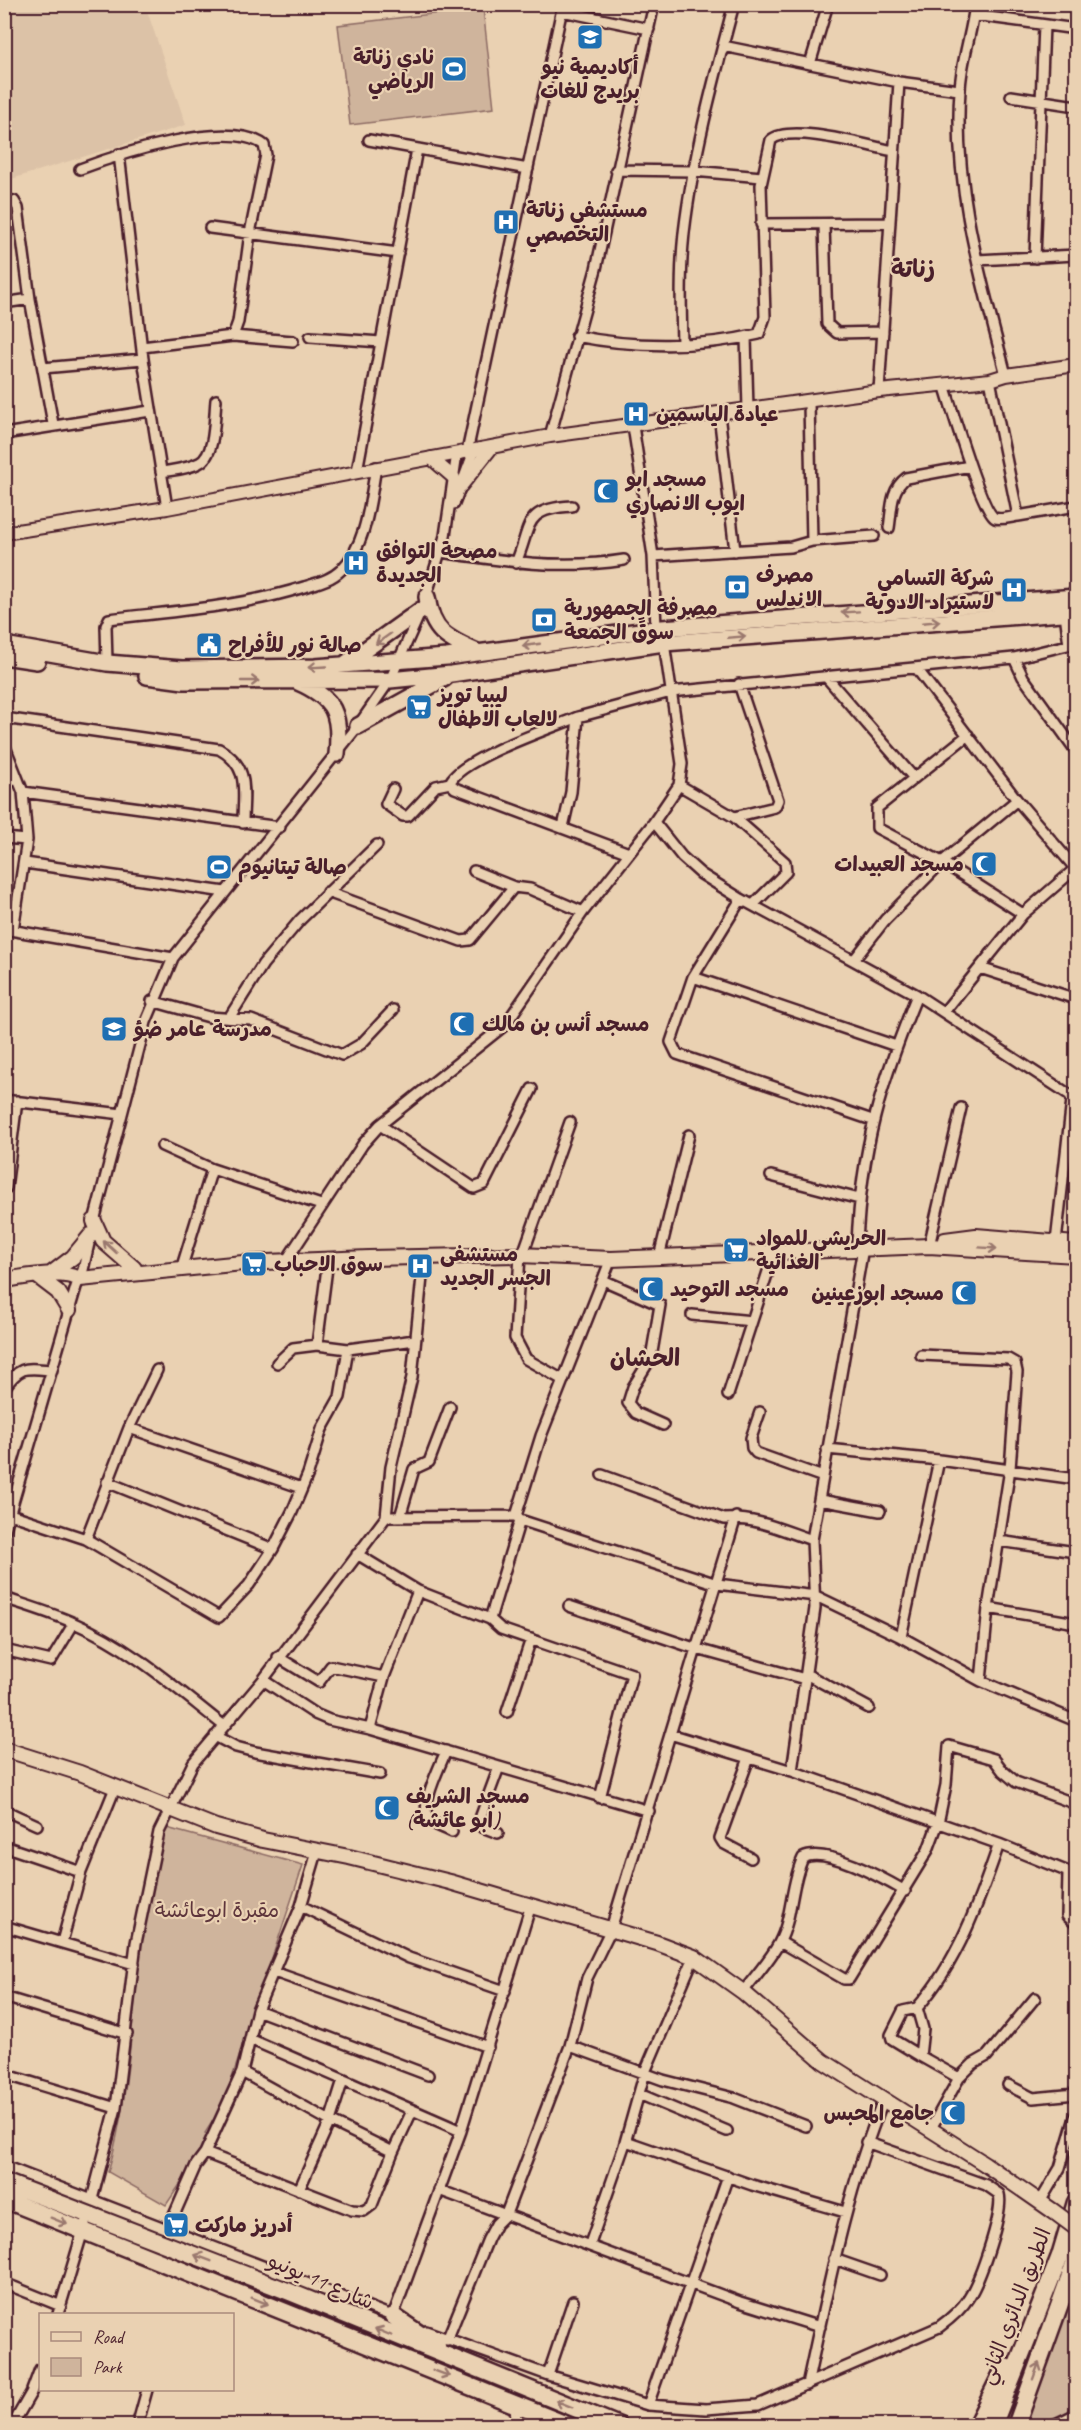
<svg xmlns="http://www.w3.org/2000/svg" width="1081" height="2430" viewBox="0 0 1081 2430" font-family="Caveat,'Playpen Sans Arabic',sans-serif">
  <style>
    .built { fill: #dcc2a7 }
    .green { fill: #cfb49c; stroke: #8c6a64; stroke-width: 1.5 }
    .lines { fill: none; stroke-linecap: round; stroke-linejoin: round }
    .minor-casing { stroke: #4a1f2b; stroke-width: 14 }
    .tertiary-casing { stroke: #4a1f2b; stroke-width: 16 }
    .secondary-casing { stroke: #4a1f2b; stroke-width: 18 }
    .primary-casing { stroke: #4a1f2b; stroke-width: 20 }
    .trunk-casing { stroke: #4a1f2b; stroke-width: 21 }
    .minor { stroke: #ead1b2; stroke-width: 9 }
    .tertiary { stroke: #ead1b2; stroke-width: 12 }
    .secondary { stroke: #ead1b2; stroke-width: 14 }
    .primary { stroke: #ead1b2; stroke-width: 15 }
    .trunk { stroke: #ead1b2; stroke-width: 16 }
    .secondary-bridge-casing { stroke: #4a1f2b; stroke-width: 18; stroke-linecap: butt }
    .secondary-bridge { stroke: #ead1b2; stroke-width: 14 }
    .oneway { stroke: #9a786e }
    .labels { text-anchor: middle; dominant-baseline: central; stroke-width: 4.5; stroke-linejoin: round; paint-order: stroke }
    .poi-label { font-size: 21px; font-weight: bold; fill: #4a1f2b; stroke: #ead1b2; text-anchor: start }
    .park-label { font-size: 21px; fill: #5e353c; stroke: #ead1b2 }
    .street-label { font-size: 21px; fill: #4a1f2b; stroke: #ead1b2 }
    .quarter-label { font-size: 24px; font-weight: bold; fill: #4a1f2b; stroke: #ead1b2 }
  </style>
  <rect width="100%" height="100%" fill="#ead1b2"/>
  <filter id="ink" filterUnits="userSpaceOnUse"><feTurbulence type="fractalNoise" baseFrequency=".0167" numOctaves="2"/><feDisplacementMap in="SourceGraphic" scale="12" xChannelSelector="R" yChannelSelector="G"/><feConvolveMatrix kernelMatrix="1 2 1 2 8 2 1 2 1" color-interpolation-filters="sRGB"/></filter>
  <g filter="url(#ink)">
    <path class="built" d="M 5,4 L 145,5 L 186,125 L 5,181 Z"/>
    <path class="green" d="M 483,8 L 494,108 L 350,125 L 338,25 Z
      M 163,1827 L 303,1865 L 223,2105 L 205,2133 L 212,2137 L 166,2205 L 108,2172 C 130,2096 131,2017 142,1940 C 147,1902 156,1864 163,1827 Z
      M 1076,2277 L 1076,2410 C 1055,2414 1045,2425 1024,2426 Z"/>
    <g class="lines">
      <defs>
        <path id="minor" d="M 975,4 C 972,33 961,62 960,90 C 953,188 982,282 1006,375
          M 562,11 L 649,29
          M 974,15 L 1076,29
          M 723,46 L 899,82 L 959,90
          M 810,64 L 828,4
          M 1011,96 L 1076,106
          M 369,140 L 528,169
          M 119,154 L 143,359 L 167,508
          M 80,169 C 120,154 228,118 264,145 L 266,155 L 250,233 L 238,322 L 233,336 L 142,347
          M 616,170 L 693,171 L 762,177
          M 4,200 L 14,201 L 18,208 L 30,299 L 53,424
          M 761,224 L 890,223
          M 824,224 L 827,324 L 837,333 L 883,332
          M 210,228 L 398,253
          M 1035,258 L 1044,25
          M 977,260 L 1076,255
          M 4,303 L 30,299
          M 233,336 L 293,341
          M 576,336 C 635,348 700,348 759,334 L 765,317 L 761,185 L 771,140 C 790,123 868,146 894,151
          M 310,337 L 381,342
          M 746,337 L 748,410
          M 682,343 C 681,307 680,270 684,233 C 693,156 714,79 734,4
          M 43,368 L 143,359
          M 990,380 L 1018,516 L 1076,506
          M 944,384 C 950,403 982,512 995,518 C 1001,520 1011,517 1018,516
          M 879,391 L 899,82
          M 719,414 L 735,551
          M 633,426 L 653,556 L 656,628
          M 4,434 L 150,411
          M 550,436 L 596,269 L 654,4
          M 467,452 L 563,4
          M 357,471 L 417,149
          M 161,472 C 173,470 188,469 199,463 C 216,455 214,417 216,400
          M 454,504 L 474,451
          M 889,528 C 892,510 890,490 906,478 L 970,466
          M 812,541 L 874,536
          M 441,552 C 502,561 562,570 624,560
          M 653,556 L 791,547 L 812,541 L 809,403
          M 516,563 C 532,524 523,509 572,506
          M 425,600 L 445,536 L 457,453
          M 1065,613 L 1069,645
          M 1014,658 L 1023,677 L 1076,751
          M 107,663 L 106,626 L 109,619 C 175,611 241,607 304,587 C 317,583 331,580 341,570 C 367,545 370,500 376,467
          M 917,669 L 1017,800 L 1075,868
          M 827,678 L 914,778
          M 578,717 C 552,728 459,759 450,783 L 455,788 L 629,853
          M 4,718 L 219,749 C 251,767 243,791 243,823
          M 968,735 L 877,808 L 877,828 L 942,862 L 1023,914
          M 4,744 L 23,792 L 27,840 L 13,930
          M 4,781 L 18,780
          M 679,785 L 734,817 L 785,862 L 786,872 L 753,905
          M 393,789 L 386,804 L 403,816 L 408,816 L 436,786 L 450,783
          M 23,792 L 280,827
          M 734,817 L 775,807 L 778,800 L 739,684
          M 654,822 L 682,857 L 701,874 L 741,899 L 917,995
          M 563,827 L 571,792 L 578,717 L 671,692 L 1014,658 L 1076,643
          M 4,838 L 27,840
          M 25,863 L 225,892
          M 474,871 L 514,887
          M 327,892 L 461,941 L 470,940 L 514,887 L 530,889 L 583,912
          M 741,899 L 693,977 L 671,1042 L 677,1054 L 872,1120
          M 4,929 L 173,958
          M 854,960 L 885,920 L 942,862 L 1017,800
          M 980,968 L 1076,999
          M 693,977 L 896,1046
          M 152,1001 L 209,1017 L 251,1020 L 342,1055 L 361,1044 L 393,1010
          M 944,1012 L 1023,914 L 1076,868
          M 229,1018 L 263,964 L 300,920 L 377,845
          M 4,1100 L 122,1114
          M 380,1125 L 474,1188 L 484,1184 L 532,1089
          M 162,1146 L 212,1169
          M 771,1176 L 859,1199
          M 6,1188 L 17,1101
          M 93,1225 L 146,1022 L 173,958 L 358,726 L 390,680 L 420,613
          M 857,1244 C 861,1148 881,1083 917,995 L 1070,1095 L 1072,1100 L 1056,1242
          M 929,1246 L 961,1108
          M 661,1249 L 689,1135
          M 524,1251 L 570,1122
          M 520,1255 L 515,1338 L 526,1359 L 563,1380
          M 288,1258 L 363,1144 L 380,1125 L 505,1025 L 583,912 L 654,822 L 679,785 L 682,764 L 664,643
          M 183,1263 L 212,1169 L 321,1205
          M 603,1280 L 660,1305 L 651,1358 L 633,1387 L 628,1403 L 636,1413 L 663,1425
          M 692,1315 L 752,1321
          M 317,1345 L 348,1349 L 415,1340
          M 921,1355 L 1008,1359 L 1015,1363 L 1017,1372 L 1010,1469 L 988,1608 L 981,1681
          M 277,1363 L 293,1348 L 317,1345 L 328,1260
          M 157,1370 L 129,1428 L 86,1539 L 219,1617 L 249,1585 L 273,1549 L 292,1512 L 308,1474 L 322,1429 L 340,1397 L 348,1349
          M 4,1388 C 21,1365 25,1368 52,1370
          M 728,1395 L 775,1250
          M 760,1412 L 751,1438 L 752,1448 L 756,1453 L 823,1477
          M 129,1428 L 302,1488
          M 827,1449 L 939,1460 L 1076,1479
          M 602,1475 L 724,1519 C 756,1517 782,1530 812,1540
          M 107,1482 L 273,1549
          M 820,1500 L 880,1511
          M 4,1512 L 86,1539
          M 516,1516 L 520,1520 L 717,1584 L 816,1596 L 901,1637 L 981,1681 L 1076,1721
          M 386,1517 L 516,1516 L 541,1436 L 611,1259
          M 400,1517 L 414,1469 L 429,1462 L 450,1407
          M 520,1520 L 490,1619 L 501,1629 L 632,1674 L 600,1798
          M 4,1533 L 76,1287 L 83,1270 L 90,1239
          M 999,1541 L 1076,1552
          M 357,1554 L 418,1591 L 490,1619
          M 4,1598 C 28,1606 52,1613 74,1623 C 130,1647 176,1688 223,1725
          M 569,1606 L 697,1649 L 805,1679
          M 988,1608 L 1076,1623
          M 901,1637 L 939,1460
          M 4,1650 L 51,1661 L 74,1623
          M 278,1657 L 319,1682 L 331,1666 L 384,1677
          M 806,1674 L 869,1708
          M 263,1680 L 315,1714 L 329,1720 L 370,1729 L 384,1677 L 418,1591
          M 507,1712 L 531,1639
          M 370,1729 L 649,1811
          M 670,1734 L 792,1771 L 999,1844 L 1076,1875
          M 215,1736 L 236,1747 L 255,1752 L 380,1774
          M 446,1751 C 441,1764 420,1805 428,1818 C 431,1824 445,1828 452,1832
          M 749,1758 L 720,1838 L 723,1843 L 751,1858
          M 792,1771 L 815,1608 L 812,1540 L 863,1248
          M 4,1810 L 37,1825
          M 498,1833 L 482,1827 L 479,1821 L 499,1767
          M 4,1846 L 81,1872
          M 1068,1873 L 1067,1916 L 1076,1924
          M 301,1906 L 409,1958 L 505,1991
          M 4,1926 L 134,1964
          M 62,1942 L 81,1872 L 115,1788
          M 780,1942 L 844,1979 L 849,1979 L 928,1850 L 938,1823 L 946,1785 L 949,1746 L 994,1759 L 1003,1771 L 1016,1782 L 1076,1804
          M 274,1972 L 488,2047
          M 743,1992 C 755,1976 770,1960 779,1943 C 793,1917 790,1885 803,1858 C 826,1846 884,1879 905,1891
          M 4,1997 L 127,2034
          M 917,2008 L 903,2011 L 891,2035 L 892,2039 L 920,2056
          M 257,2010 L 428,2075
          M 250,2039 L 461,2131
          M 570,2046 L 663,2080 L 734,2098 L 806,2126
          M 4,2074 L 116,2108
          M 959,2078 L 973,2064 L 987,2056 L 1035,1998
          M 1008,2085 L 1033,2098 L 1076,2094
          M 639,2094 L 727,2131
          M 930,2130 L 959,2078 L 920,2056 L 923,2029 L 917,2008 C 958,1962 979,1902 999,1844
          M 626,2141 L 752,2185 L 845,2212
          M 393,2152 L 412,2111
          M 205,2153 L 242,2072 L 257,2010 L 301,1906 L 317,1852
          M 4,2166 L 397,2318
          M 299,2190 L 330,2121 L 343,2080
          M 439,2190 L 740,2302 L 820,2327
          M 92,2199 L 116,2108 L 136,1943 L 159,1832 L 193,1763 L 263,1680 L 386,1517 L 391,1467 L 412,1377 L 424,1257
          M 1040,2202 L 1060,2168 L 1076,2114
          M 168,2229 L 196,2165 L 205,2153 L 352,2210 L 364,2211 L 372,2205 L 393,2152 L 330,2121 L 242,2072
          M 590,2244 L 624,2146 L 645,2072 L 694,1957
          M 834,2259 L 880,2275
          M 4,2283 L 61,2306
          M 58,2314 L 88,2214
          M 393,2316 L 461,2131 L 531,1905
          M 426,2331 L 548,2375 L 573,2301
          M 447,2340 L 488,2239 L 496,2224 L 506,2214 L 570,2046 L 587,1978 L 611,1929 L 736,1517
          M 548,2375 L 648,2405 L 706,2409 L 758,2405 L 939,2327 C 950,2319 962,2309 969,2297 C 980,2280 1004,2212 999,2194 L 986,2185 L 866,2142
          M 807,2385 C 828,2289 846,2193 883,2101
          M 515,2403 L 516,2421 L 522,2426
          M 648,2405 L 728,2176
          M 12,2426 L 31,2393 L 40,2369
          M 137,2426 L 147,2390
          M 355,2426 L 355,2424"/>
        <path id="tertiary" d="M 431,458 L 454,478
          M 461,486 L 492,447
          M 4,533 L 167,508 L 550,436 L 879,391 L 990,380 L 1006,375 L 1076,365"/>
        <path id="secondary" d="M 94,1221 L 103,1241 L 134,1268
          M 945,1240 L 976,1236 L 1076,1244
          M 37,1276 L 58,1292 L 69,1310
          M 48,1276 L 73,1257 L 91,1235
          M 4,1280 C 27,1277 59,1269 80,1279 L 243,1263 L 369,1258 L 520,1255 L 611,1259 L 929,1246 L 1076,1255
          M 4,1749 L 80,1773 L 216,1827 L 263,1840 L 349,1857 L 450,1882 L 657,1943 L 694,1957 L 743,1992 L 823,2061 L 985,2164 L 1053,2211"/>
        <path id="primary" d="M 427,597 C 432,632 447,639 477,652
          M 4,645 L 107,663 L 182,669 L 315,667 L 447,657 L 662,628 L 1076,597
          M 4,656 L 37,661
          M 345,664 L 421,610
          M 147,676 L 184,681 L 390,680 L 451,674 L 664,643 L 1076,612
          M 298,682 C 335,698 341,715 337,754
          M 358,726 L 445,678"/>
        <path id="trunk" d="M 4,2182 L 290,2292 L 619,2426
          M 4,2199 L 569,2426
          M 393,2316 L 437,2346
          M 976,2426 L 1005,2367
          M 993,2426 L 1060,2256 L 1076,2202
          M 1016,2426 L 1076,2259
          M 1060,2426 L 1076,2418"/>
      </defs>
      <use href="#minor" class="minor-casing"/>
      <use href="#tertiary" class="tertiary-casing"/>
      <use href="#secondary" class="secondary-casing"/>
      <use href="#primary" class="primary-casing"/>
      <use href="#trunk" class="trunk-casing"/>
      <use href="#minor" class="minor"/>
      <use href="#tertiary" class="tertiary"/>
      <use href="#secondary" class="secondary"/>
      <use href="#primary" class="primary"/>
      <use href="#trunk" class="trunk"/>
      <defs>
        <path id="secondary-bridge" d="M 1053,2211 L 1076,2228"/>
      </defs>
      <use href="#secondary-bridge" class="secondary-bridge-casing"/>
      <use href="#secondary-bridge" class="secondary-bridge"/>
    </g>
    <defs><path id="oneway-shaft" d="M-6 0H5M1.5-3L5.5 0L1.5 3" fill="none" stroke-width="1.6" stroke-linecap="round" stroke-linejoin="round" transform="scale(1.5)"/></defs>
    <g class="oneway">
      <use href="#oneway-shaft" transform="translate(850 612) rotate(176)"/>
      <use href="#oneway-shaft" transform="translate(931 622) rotate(-5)"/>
      <use href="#oneway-shaft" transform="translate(737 637) rotate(-5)"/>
      <use href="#oneway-shaft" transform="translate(383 639) rotate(145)"/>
      <use href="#oneway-shaft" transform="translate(531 645) rotate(172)"/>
      <use href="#oneway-shaft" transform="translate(317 667) rotate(177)"/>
      <use href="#oneway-shaft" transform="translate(250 681)"/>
      <use href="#oneway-shaft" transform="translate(110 1247) rotate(-138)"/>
      <use href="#oneway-shaft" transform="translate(988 1248) rotate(4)"/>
      <use href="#oneway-shaft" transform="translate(59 2221) rotate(22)"/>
      <use href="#oneway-shaft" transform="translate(203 2258) rotate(-159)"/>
      <use href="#oneway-shaft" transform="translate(260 2301) rotate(22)"/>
      <use href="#oneway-shaft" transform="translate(383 2332) rotate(-157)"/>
      <use href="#oneway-shaft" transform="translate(1036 2371) rotate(-70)"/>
      <use href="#oneway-shaft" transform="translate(441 2373) rotate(21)"/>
      <use href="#oneway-shaft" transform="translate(564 2404) rotate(-158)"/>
    </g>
  </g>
  <defs>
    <symbol id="university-square" viewBox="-11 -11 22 22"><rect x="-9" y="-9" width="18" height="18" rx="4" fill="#1f6fb2" stroke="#ead1b2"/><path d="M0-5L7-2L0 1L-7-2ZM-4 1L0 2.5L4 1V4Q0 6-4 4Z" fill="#fff"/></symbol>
    <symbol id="stadium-square" viewBox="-11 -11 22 22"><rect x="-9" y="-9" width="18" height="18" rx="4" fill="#1f6fb2" stroke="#ead1b2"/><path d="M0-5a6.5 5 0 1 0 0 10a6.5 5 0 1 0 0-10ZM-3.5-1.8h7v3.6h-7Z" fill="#fff"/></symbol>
    <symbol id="hospital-square" viewBox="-11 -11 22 22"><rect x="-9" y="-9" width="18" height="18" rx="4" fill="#1f6fb2" stroke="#ead1b2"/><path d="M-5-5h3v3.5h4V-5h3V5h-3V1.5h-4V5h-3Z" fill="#fff"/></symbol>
    <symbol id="mosque-square" viewBox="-11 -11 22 22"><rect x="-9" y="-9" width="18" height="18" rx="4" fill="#1f6fb2" stroke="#ead1b2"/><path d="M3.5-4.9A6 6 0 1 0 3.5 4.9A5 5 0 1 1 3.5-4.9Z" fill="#fff"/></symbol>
    <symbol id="bank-square" viewBox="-11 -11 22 22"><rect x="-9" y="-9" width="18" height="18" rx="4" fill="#1f6fb2" stroke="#ead1b2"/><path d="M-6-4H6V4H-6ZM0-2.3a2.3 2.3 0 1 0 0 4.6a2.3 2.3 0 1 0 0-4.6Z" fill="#fff"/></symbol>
    <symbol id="civic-square" viewBox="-11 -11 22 22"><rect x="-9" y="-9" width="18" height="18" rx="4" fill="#1f6fb2" stroke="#ead1b2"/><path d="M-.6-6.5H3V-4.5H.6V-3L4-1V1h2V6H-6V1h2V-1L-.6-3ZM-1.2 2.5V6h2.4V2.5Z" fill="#fff"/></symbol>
    <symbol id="supermarket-square" viewBox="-11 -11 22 22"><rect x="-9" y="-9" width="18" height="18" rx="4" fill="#1f6fb2" stroke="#ead1b2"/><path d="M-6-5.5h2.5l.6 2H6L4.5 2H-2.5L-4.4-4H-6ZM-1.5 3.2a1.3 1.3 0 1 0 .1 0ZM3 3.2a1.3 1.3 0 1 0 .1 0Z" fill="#fff"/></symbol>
    <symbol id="school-square" viewBox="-11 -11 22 22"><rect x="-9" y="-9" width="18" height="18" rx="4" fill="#1f6fb2" stroke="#ead1b2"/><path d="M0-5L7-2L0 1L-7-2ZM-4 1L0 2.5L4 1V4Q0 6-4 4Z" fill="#fff"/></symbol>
  </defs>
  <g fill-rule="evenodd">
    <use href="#university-square" x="575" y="22" width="30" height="30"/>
    <use href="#stadium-square" x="439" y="54" width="30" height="30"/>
    <use href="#hospital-square" x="491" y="207" width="30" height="30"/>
    <use href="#hospital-square" x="621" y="399" width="30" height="30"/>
    <use href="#mosque-square" x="591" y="476" width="30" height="30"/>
    <use href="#hospital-square" x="341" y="548" width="30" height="30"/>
    <use href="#bank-square" x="722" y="572" width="30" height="30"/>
    <use href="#hospital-square" x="999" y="575" width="30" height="30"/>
    <use href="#bank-square" x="529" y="605" width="30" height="30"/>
    <use href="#civic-square" x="194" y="630" width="30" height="30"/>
    <use href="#supermarket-square" x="404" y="692" width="30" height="30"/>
    <use href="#mosque-square" x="969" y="849" width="30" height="30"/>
    <use href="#stadium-square" x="204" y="852" width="30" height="30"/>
    <use href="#mosque-square" x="447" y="1009" width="30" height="30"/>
    <use href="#school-square" x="99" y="1014" width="30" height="30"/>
    <use href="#supermarket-square" x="721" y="1235" width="30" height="30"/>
    <use href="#supermarket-square" x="239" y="1249" width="30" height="30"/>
    <use href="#hospital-square" x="405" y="1251" width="30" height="30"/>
    <use href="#mosque-square" x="636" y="1274" width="30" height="30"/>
    <use href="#mosque-square" x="949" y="1278" width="30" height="30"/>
    <use href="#mosque-square" x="372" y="1793" width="30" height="30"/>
    <use href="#mosque-square" x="938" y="2098" width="30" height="30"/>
    <use href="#supermarket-square" x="161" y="2210" width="30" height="30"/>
  </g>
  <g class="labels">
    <g class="poi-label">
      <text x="434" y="57" text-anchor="end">نادي زناتة<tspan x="434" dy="24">الرياضي</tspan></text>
      <text x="590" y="67" text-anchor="middle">أكاديمية نيو<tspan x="590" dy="24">بريدج للغات</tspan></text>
      <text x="526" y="210">مستشفي زناتة<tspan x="526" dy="24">التخصصي</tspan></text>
      <text x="656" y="414">عيادة الياسمين</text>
      <text x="626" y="479">مسجد ابو<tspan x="626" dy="24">ايوب الانصاري</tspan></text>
      <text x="376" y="551">مصحة التوافق<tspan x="376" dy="24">الجديدة</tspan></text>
      <text x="756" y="575">مصرف<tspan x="756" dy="24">الاندلس</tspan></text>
      <text x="994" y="578" text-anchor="end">شركة التسامي<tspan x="994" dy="24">لاستيراد الادوية</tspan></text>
      <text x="564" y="608">مصرفة الجمهورية<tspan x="564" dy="24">سوقً الجمعة</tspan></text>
      <text x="228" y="645">صالة نور للأفراح</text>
      <text x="438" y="695">ليبيا تويز<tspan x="438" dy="24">لالعاب الاطفال</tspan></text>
      <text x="964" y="864" text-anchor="end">مسجد العبيدات</text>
      <text x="238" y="867">صالة تيتانيوم</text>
      <text x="482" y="1024">مسجد أنس بن مالك</text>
      <text x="134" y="1029">مدرسة عامر ضؤ</text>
      <text x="756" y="1238">الحريشي للمواد<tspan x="756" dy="24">الغذائية</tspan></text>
      <text x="440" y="1254">مستشفى<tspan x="440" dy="24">الجسر الجديد</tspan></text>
      <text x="274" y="1264">سوق الاحباب</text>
      <text x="670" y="1289">مسجد التوحيد</text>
      <text x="944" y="1293" text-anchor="end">مسجد ابوزعينين</text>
      <text x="406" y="1796">مسجد الشريف<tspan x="406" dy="24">(ابو عائشة)</tspan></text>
      <text x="934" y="2113" text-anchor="end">جامع المحبس</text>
      <text x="195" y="2225">أدريز ماركت</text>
    </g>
    <g class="park-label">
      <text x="217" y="1910">مقبرة ابوعائشة</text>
    </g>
    <g class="street-label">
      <text transform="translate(321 2281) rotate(23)">شارع 11 يونيو</text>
      <text transform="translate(1015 2306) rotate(-69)">الطريق الدائري الثاني</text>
    </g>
    <g class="quarter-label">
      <text x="913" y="269">زناتة</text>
      <text x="645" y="1358">الحشان</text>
    </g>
  </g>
  <rect width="1081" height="2430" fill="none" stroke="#ead1b2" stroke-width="24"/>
  <rect x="12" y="12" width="1057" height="2406" fill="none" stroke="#4a1f2b" stroke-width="2" filter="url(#ink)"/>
  <rect x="39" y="2313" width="195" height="78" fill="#ead1b2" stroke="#aa8a7c" stroke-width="1.5"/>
  <rect x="51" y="2332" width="30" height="9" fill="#ead1b2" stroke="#aa8a7c" stroke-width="1.5"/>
  <text x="93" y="2343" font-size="18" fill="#4a1f2b">Road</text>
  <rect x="51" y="2358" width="30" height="18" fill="#cfb49c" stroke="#aa8a7c" stroke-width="1.5"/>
  <text x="93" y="2373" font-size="18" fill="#4a1f2b">Park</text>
</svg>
